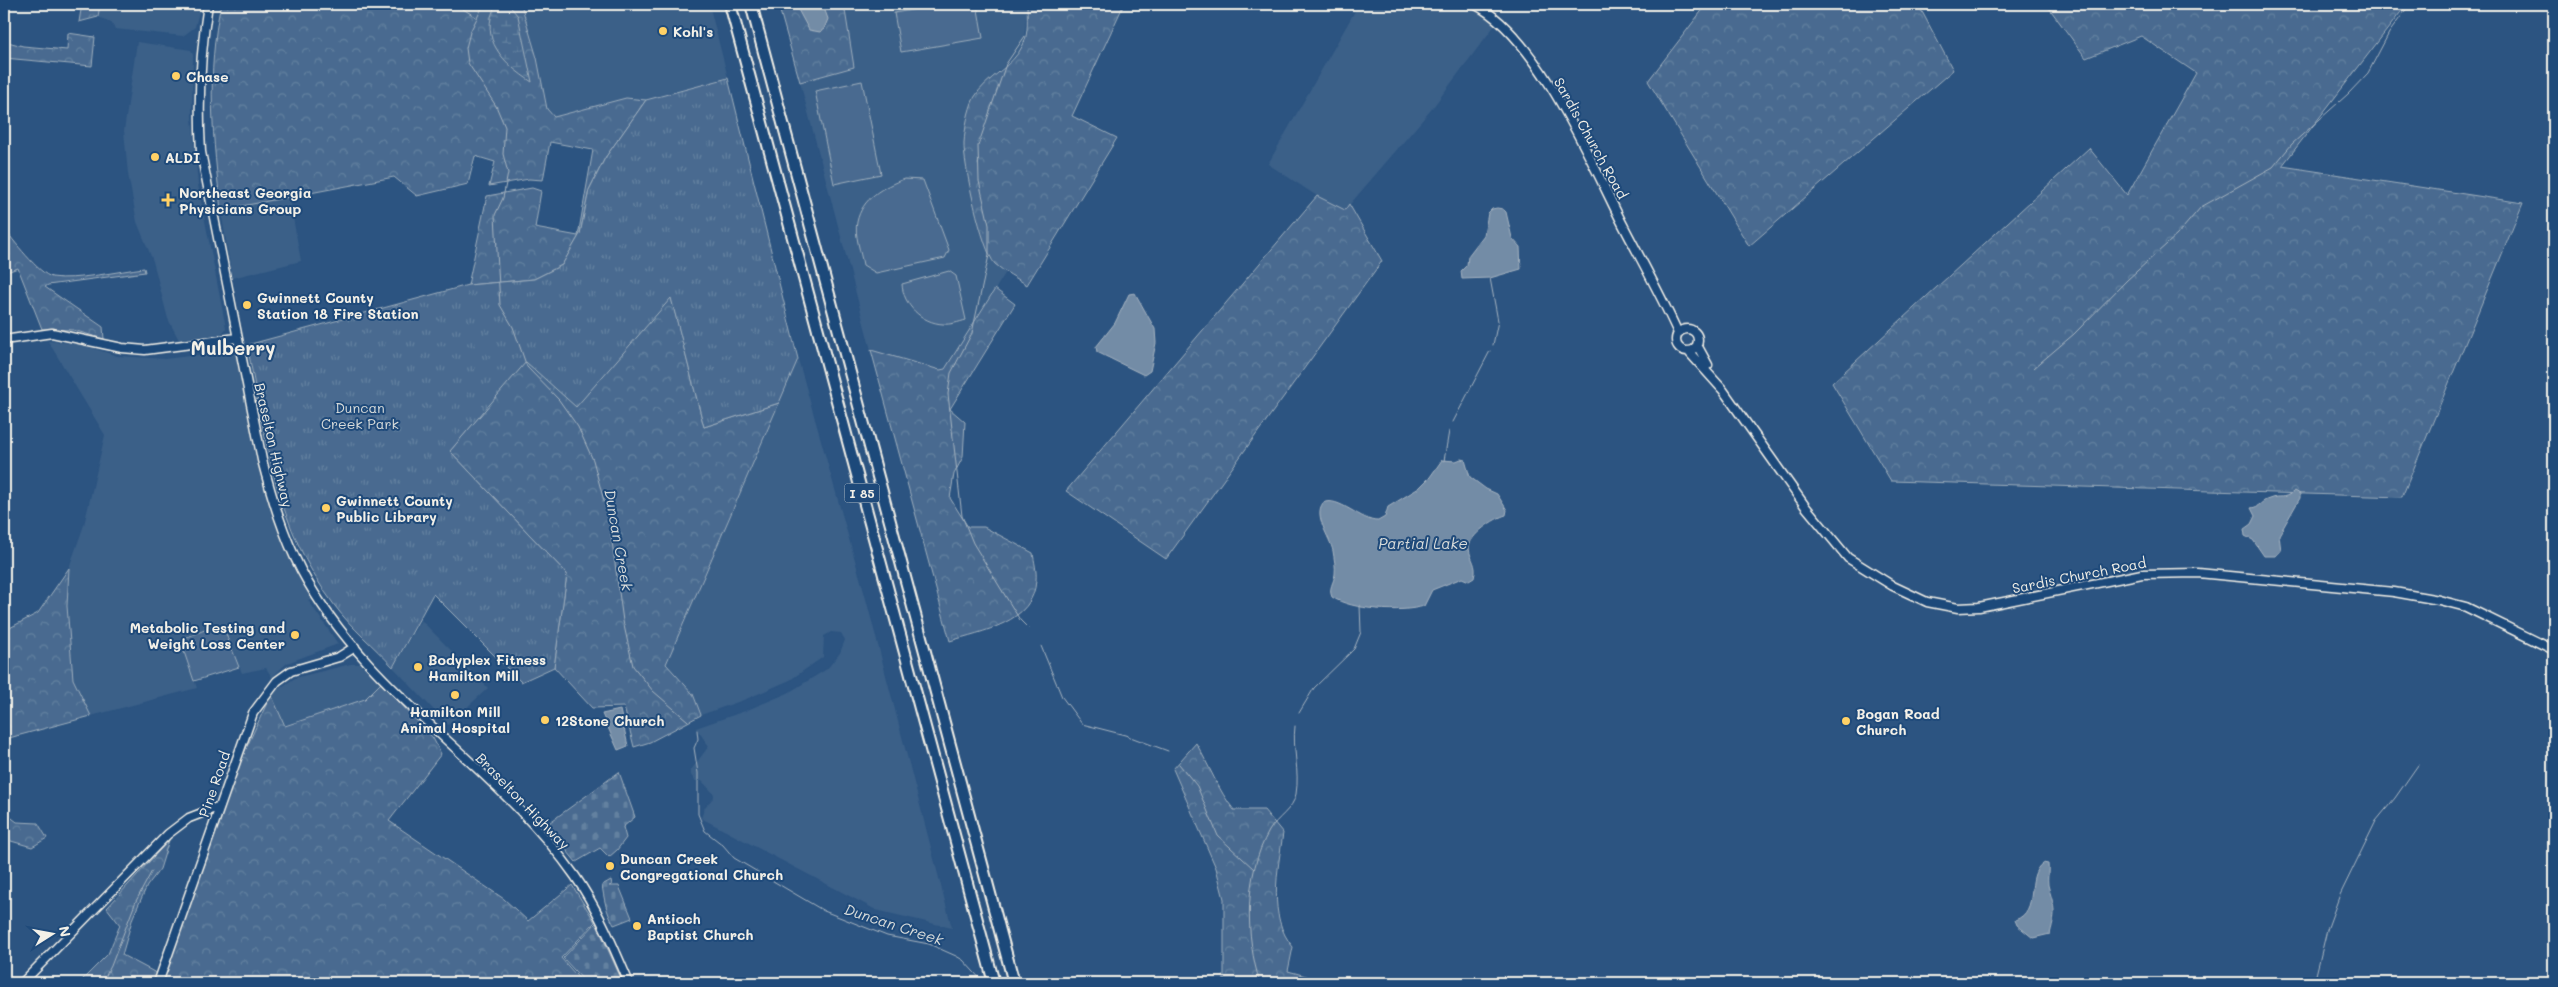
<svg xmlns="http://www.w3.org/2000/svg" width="2558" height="987" viewBox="0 0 2558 987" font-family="Mali,sans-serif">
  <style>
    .built { fill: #3b6088 }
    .green { fill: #496b90; stroke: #9eaebc }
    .forest { fill: url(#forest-crowns); stroke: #9eaebc }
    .wetland { fill: url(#wetland-marsh); stroke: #9eaebc }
    .cemetery { fill: url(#cemetery-stones); stroke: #9eaebc }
    .park { fill: url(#park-tufts); stroke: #9eaebc }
    .water { fill: #738ca6; stroke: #a7b4c0 }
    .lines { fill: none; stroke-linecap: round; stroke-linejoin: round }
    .stream { stroke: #a7b4c0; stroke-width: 1 }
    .secondary-casing { stroke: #f4f1e8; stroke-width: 11 }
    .highway-casing { stroke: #f4f1e8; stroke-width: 14 }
    .secondary { stroke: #1f4a7a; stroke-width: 8 }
    .highway { stroke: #1f4a7a; stroke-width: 10 }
    .poi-dot { fill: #ffd166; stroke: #1f4a7a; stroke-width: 2 }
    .labels { text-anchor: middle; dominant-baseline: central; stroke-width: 4; stroke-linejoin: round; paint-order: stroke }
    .shield { fill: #1f4a7a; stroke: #b4bfc7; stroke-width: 1 }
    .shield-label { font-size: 12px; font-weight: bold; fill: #f4f1e8 }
    .poi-label { font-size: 14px; font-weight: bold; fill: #f4f1e8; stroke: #1f4a7a; text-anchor: start }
    .street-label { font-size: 14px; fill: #f4f1e8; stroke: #1f4a7a }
    .park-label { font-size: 14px; fill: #dadddb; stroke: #1f4a7a }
    .water-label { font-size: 15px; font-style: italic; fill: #dadddb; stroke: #1f4a7a }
    .district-label { font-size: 19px; font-weight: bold; fill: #f4f1e8; stroke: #1f4a7a }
  </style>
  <defs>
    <pattern id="forest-crowns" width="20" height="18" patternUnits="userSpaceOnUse" patternTransform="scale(1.25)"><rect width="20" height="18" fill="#496b90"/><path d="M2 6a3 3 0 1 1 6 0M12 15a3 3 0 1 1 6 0" fill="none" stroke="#6481a0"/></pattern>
    <pattern id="wetland-marsh" width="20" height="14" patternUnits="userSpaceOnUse" patternTransform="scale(1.25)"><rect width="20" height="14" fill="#496b90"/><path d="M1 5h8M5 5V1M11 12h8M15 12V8" fill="none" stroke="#6481a0"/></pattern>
    <pattern id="cemetery-stones" width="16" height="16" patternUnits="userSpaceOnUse" patternTransform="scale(1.25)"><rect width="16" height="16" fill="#496b90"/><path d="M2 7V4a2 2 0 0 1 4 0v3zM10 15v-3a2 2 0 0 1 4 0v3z" fill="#6481a0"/></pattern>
    <pattern id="park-tufts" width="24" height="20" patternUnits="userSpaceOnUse" patternTransform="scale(1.25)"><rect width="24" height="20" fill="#496b90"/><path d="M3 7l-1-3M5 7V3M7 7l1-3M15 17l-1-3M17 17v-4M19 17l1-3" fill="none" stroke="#6481a0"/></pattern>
  </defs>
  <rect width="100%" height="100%" fill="#2c5481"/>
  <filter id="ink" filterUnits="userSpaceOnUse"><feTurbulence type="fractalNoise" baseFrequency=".02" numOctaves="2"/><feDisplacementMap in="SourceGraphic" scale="10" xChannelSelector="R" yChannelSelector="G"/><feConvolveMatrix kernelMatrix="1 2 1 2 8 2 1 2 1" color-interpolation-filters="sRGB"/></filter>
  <g filter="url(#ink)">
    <path class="built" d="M 100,4 L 201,4 L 195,27 L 183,36 L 115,29 L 111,22 L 98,17 Z
      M 521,4 L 709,4 L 728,78 L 646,100 L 626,98 L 554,117 L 547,109 L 537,58 Z
      M 844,4 L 1027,4 L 1024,44 L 1016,56 L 995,74 L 995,264 L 1006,272 L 945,369 L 940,370 L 871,350 L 800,82 L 854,67 Z
      M 1359,4 L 1460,4 L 1498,21 L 1430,111 L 1345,210 L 1317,196 L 1268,164 Z
      M 137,42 L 191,50 L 193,55 L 192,117 L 198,185 L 226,328 L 222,334 L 187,341 L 179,340 L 168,319 L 153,261 L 137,222 L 128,174 L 124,131 Z
      M 289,196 L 301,261 L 232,278 L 221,210 Z
      M 48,341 L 80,344 L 117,356 L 165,359 L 229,351 L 238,355 L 284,539 L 323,603 L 308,600 L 338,644 L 287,663 L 272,677 L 266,668 L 242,673 L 224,629 L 182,645 L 197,688 L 91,716 L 73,679 L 67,606 L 69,568 L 84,525 L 105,435 Z
      M 798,359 L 866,599 L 952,928 L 876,910 L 701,818 L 705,807 L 714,797 L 714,794 L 702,781 L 695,781 L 691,775 L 691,770 L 709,746 L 696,728 L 745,711 L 788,693 L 827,669 L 840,653 L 845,640 L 841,633 L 831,632 L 824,636 L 823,657 L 790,680 L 746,699 L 701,715 L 693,694 L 666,664 Z
      M 421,620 L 488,688 L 448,725 L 393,667 Z
      M 351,664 L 360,664 L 381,683 L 365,699 L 284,726 L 271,694 L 295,678 Z"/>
    <path class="green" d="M 947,4 L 977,4 L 983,38 L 901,52 L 894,13 Z
      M 862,81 L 881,174 L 834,184 L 815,91 Z
      M 904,179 L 923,180 L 949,250 L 945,258 L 876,273 L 863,265 C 861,253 854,234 857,222 C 862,198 883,187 904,179 Z
      M 949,271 L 956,276 L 966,320 C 959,322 950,325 943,324 C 922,323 903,305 902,284 Z
      M 212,627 L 224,629 L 239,667 L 194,681 L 182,646 L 185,638 Z"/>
    <path class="forest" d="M 82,4 L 100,4 L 98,17 L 79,22 Z
      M 221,4 L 521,4 L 537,58 L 547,109 L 554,117 L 626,98 L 646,100 L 605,158 L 589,190 L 580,234 L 562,265 L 534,279 L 468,285 L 487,196 L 532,188 L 541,191 L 535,228 L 578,236 L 593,150 L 550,142 L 543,180 L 529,179 L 489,186 L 495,162 L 475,156 L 468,184 L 417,196 L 394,177 L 221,210 C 213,141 206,73 221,4 Z
      M 778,4 L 844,4 L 854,67 L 800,82 Z
      M 1027,4 L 1124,4 L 1072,116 L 1117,138 L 1027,285 C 1017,278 1004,272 995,264 C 982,250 963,163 964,143 C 965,128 968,111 974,98 C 986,77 1013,67 1023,45 C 1029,34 1027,16 1027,4 Z
      M 1707,4 L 1918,4 L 1953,70 L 1749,246 L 1648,81 Z
      M 2046,4 L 2407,4 L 2282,166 L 2523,203 L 2402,497 L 1891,481 L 1832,383 L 2089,148 L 2127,195 L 2196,73 L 2141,36 L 2086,58 Z
      M 68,33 L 95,37 L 92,66 L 4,58 L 4,41 L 23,46 L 67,50 Z
      M 1317,196 L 1345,210 L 1349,204 L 1382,261 L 1166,559 L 1066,491 Z
      M 4,228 C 12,239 39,274 52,277 C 75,281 119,271 144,268 L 145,272 L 48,285 L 45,287 L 103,327 L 104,339 L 73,330 L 42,329 L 18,268 L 4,273 Z
      M 995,289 L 1015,304 L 950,409 L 965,422 L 963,457 L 954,474 L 950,498 L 968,527 L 984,527 L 1033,553 C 1034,561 1037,571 1036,580 C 1034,623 982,631 950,641 L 871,350 L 940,370 L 945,369 Z
      M 671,297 L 704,427 L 779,403 L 666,664 L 693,694 L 701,715 L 650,742 L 634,747 L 624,707 L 592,708 L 554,667 L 567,574 L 450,451 L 526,361 L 576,406 Z
      M 69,568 L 67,606 L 73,679 L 91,716 L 9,738 L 4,745 L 4,675 L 10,665 L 4,649 L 4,631 L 38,613 Z
      M 381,683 L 433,738 L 441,754 L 389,821 L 504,899 L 528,921 L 572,885 L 595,922 L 561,958 L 583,983 L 160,983 L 223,799 L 271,694 L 285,726 L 365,699 Z
      M 1196,743 C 1209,765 1218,790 1234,810 L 1264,810 L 1283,833 C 1278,870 1267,917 1293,947 L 1288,971 L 1317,979 L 1316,983 L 1224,983 L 1224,899 L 1216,868 L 1173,769 Z
      M 4,812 L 17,822 L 38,823 L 47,838 L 32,847 L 4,839 Z
      M 169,840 L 160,869 L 147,886 L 133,917 L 122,955 L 158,974 L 153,983 L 79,983 L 108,954 L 120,925 L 107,908 Z"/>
    <path class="wetland" d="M 496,4 L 508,4 L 518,16 L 532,82 C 504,64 478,39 496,4 Z"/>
    <path class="cemetery" d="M 619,772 L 635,817 L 623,827 L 626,838 L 617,850 L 609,857 L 600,848 L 576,862 L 546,825 Z
      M 611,880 L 612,885 L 609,886 L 619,886 L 632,918 L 614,925 C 606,912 604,898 602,885 Z
      M 596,923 L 623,983 L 586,983 L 563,958 Z"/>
    <path class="park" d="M 728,78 L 798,359 L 779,403 L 704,427 L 671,298 L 576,407 L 526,362 L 450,451 L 567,574 L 554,667 L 521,682 L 433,594 L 393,667 C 374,646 352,629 335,606 C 275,527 266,439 247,345 L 468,285 L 534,279 L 562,265 L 580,234 L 589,190 L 605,158 L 646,100 Z"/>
    <path class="water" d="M 795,4 L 823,5 L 828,19 L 824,29 L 820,32 L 809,30 Z
      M 1497,208 L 1503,209 L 1506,212 L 1512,238 L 1520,247 L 1521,269 L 1490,278 L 1462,279 L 1461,271 L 1467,265 L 1468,256 L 1484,235 L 1488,213 L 1492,209 Z
      M 1135,293 L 1155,329 L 1156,343 L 1150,371 L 1144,375 L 1097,352 L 1096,347 L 1115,323 L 1129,294 Z
      M 1461,459 L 1465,460 L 1470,477 L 1486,489 L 1497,494 L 1507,510 L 1506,515 C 1495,518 1469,535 1469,548 C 1470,560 1478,564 1474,578 L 1469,581 L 1462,578 L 1432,590 L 1424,606 C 1402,613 1351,610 1332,597 C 1328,588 1334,583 1335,574 C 1336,567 1334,558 1333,551 C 1330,537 1313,516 1323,503 C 1338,495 1362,522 1378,521 L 1385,517 L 1388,507 L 1419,488 L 1430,477 L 1442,460 L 1456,461 Z
      M 2295,491 L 2300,494 L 2300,498 L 2279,535 L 2281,551 L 2275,556 L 2264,556 L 2253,540 L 2245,536 L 2244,529 L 2251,524 L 2255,516 L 2251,508 C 2260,507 2261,501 2269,499 C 2281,494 2281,501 2295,491 Z
      M 620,710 L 628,746 L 618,750 L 602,714 Z
      M 2043,863 L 2048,864 C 2049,871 2047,878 2048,885 C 2054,908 2057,909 2050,934 L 2033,938 L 2017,925 L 2015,920 C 2041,911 2024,876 2043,863 Z"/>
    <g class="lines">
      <path class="stream" d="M 455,4 L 476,17
        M 484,4 L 470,32 L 466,48 L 468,63 L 496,106 L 505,127 L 503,154 L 508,173 L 503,198 L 495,215 L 500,305 L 513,327 L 527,367 L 559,400 L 578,427 L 593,460 L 609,520 L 623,621 L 633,666 L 653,691 L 688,721
        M 1025,36 L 1006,64 L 978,146 L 979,181 L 989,225 L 989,255 L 972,333 L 951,373 L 948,394 L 962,516 L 973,543 L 1020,620 L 1028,628
        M 1490,278 L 1498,321 L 1493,345
        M 2034,368 L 2074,334 L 2127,280 L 2177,235 L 2201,207 L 2273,167 L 2292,144 L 2348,94 L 2368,73 L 2389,33 L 2410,4
        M 1453,422 L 1490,351
        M 1444,461 L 1449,431
        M 1041,646 L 1062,697 L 1082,724 L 1125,735 L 1168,751
        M 1299,713 L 1314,688 L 1354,649 L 1361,632 L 1360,605
        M 697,730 L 698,739 L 694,748 L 698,773 L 698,814 L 705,831 L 723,845 L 734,858 L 824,911 L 887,936 L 929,944 L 956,956 L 963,960 L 984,983
        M 1179,764 L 1197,786 L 1218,836 L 1254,869
        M 323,982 L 324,983
        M 102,983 L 111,966 L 136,901 L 152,871
        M 1260,983 C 1245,936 1244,875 1269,831 C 1277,817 1293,810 1296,794 C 1300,771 1292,749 1295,726
        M 2314,983 L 2327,930 L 2339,897 L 2376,821 L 2395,798 L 2418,765"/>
      <defs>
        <path id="secondary" d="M 208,4 C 200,54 198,102 201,152 L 262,460 C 272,498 283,535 301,570 C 366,693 496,764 575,876 C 598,909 613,946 629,983
          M 1474,4 C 1537,35 1590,159 1621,221 C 1640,258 1661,295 1678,333
          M1676 340a11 11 0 1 1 22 0a11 11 0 1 1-22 0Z
          M 4,340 L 52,333 L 122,348 L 145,350 L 237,338
          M 1697,345 L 1708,365
          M 1688,351 L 1723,390 L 1805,506 L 1848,558 L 1893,586 L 1927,602 L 1958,608 L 1979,607 L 2142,574 L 2198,573 L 2394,592 L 2439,600 L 2466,607 L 2554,650
          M 22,983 L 168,834 L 189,818 L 220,806
          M 158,983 L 253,713 L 277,681 L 291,671 L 339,657 L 355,647"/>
        <path id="highway" d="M 730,4 L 994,983
          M 751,4 L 1014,983"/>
      </defs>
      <use href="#secondary" class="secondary-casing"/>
      <use href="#highway" class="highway-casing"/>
      <use href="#secondary" class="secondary"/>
      <use href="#highway" class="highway"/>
    </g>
  </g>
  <g class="poi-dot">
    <circle cx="663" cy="31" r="5"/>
    <circle cx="176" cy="76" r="5"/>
    <circle cx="155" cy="157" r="5"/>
    <path d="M165.5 192.5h5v5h5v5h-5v5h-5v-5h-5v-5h5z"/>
    <circle cx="247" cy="305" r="5"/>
    <circle cx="326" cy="508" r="5"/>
    <circle cx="295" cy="635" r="5"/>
    <circle cx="418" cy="667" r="5"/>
    <circle cx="455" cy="695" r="5"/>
    <circle cx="545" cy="720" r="5"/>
    <circle cx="1846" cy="721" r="5"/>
    <circle cx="610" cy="866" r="5"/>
    <circle cx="637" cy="926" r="5"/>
  </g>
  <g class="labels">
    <rect class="shield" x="844.5" y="483.5" width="35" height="19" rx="4"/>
    <g class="shield-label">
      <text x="862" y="493">I 85</text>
    </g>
    <g class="poi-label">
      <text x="673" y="31">Kohl's</text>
      <text x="186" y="76">Chase</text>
      <text x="165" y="157">ALDI</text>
      <text x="179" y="192">Northeast Georgia<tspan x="179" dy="16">Physicians Group</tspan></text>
      <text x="257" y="297">Gwinnett County<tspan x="257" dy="16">Station 18 Fire Station</tspan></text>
      <text x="336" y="500">Gwinnett County<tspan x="336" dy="16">Public Library</tspan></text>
      <text x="285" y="627" text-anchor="end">Metabolic Testing and<tspan x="285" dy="16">Weight Loss Center</tspan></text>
      <text x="428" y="659">Bodyplex Fitness<tspan x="428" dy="16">Hamilton Mill</tspan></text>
      <text x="455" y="711" text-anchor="middle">Hamilton Mill<tspan x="455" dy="16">Animal Hospital</tspan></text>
      <text x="1856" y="713">Bogan Road<tspan x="1856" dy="16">Church</tspan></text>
      <text x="555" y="720">12Stone Church</text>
      <text x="620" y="858">Duncan Creek<tspan x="620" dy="16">Congregational Church</tspan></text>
      <text x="647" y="918">Antioch<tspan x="647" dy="16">Baptist Church</tspan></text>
    </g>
    <g class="street-label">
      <text transform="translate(1591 138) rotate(61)">Sardis Church Road</text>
      <text transform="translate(274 445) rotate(77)">Braselton Highway</text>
      <text transform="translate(2079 575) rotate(-11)">Sardis Church Road</text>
      <text transform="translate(214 784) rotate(-71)">Pine Road</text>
      <text transform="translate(523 801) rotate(46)">Braselton Highway</text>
    </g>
    <g class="park-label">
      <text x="360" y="407">Duncan<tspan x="360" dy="16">Creek Park</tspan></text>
    </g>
    <g class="water-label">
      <text transform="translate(619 540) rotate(80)">Duncan Creek</text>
      <text x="1423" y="543">Partial Lake</text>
      <text transform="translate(894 924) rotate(18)">Duncan Creek</text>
    </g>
    <g class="district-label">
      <text x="233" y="347">Mulberry</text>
    </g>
  </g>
  <rect width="2558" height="987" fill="none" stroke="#1f4a7a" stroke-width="20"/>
  <rect x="10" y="10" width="2538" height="967" fill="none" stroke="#f4f1e8" stroke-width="2" filter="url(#ink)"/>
  <g transform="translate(52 934) rotate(79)" stroke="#1f4a7a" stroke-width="4" paint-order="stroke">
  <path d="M0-4L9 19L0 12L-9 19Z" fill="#f4f1e8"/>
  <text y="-8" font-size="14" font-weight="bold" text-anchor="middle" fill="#f4f1e8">N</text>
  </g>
</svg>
